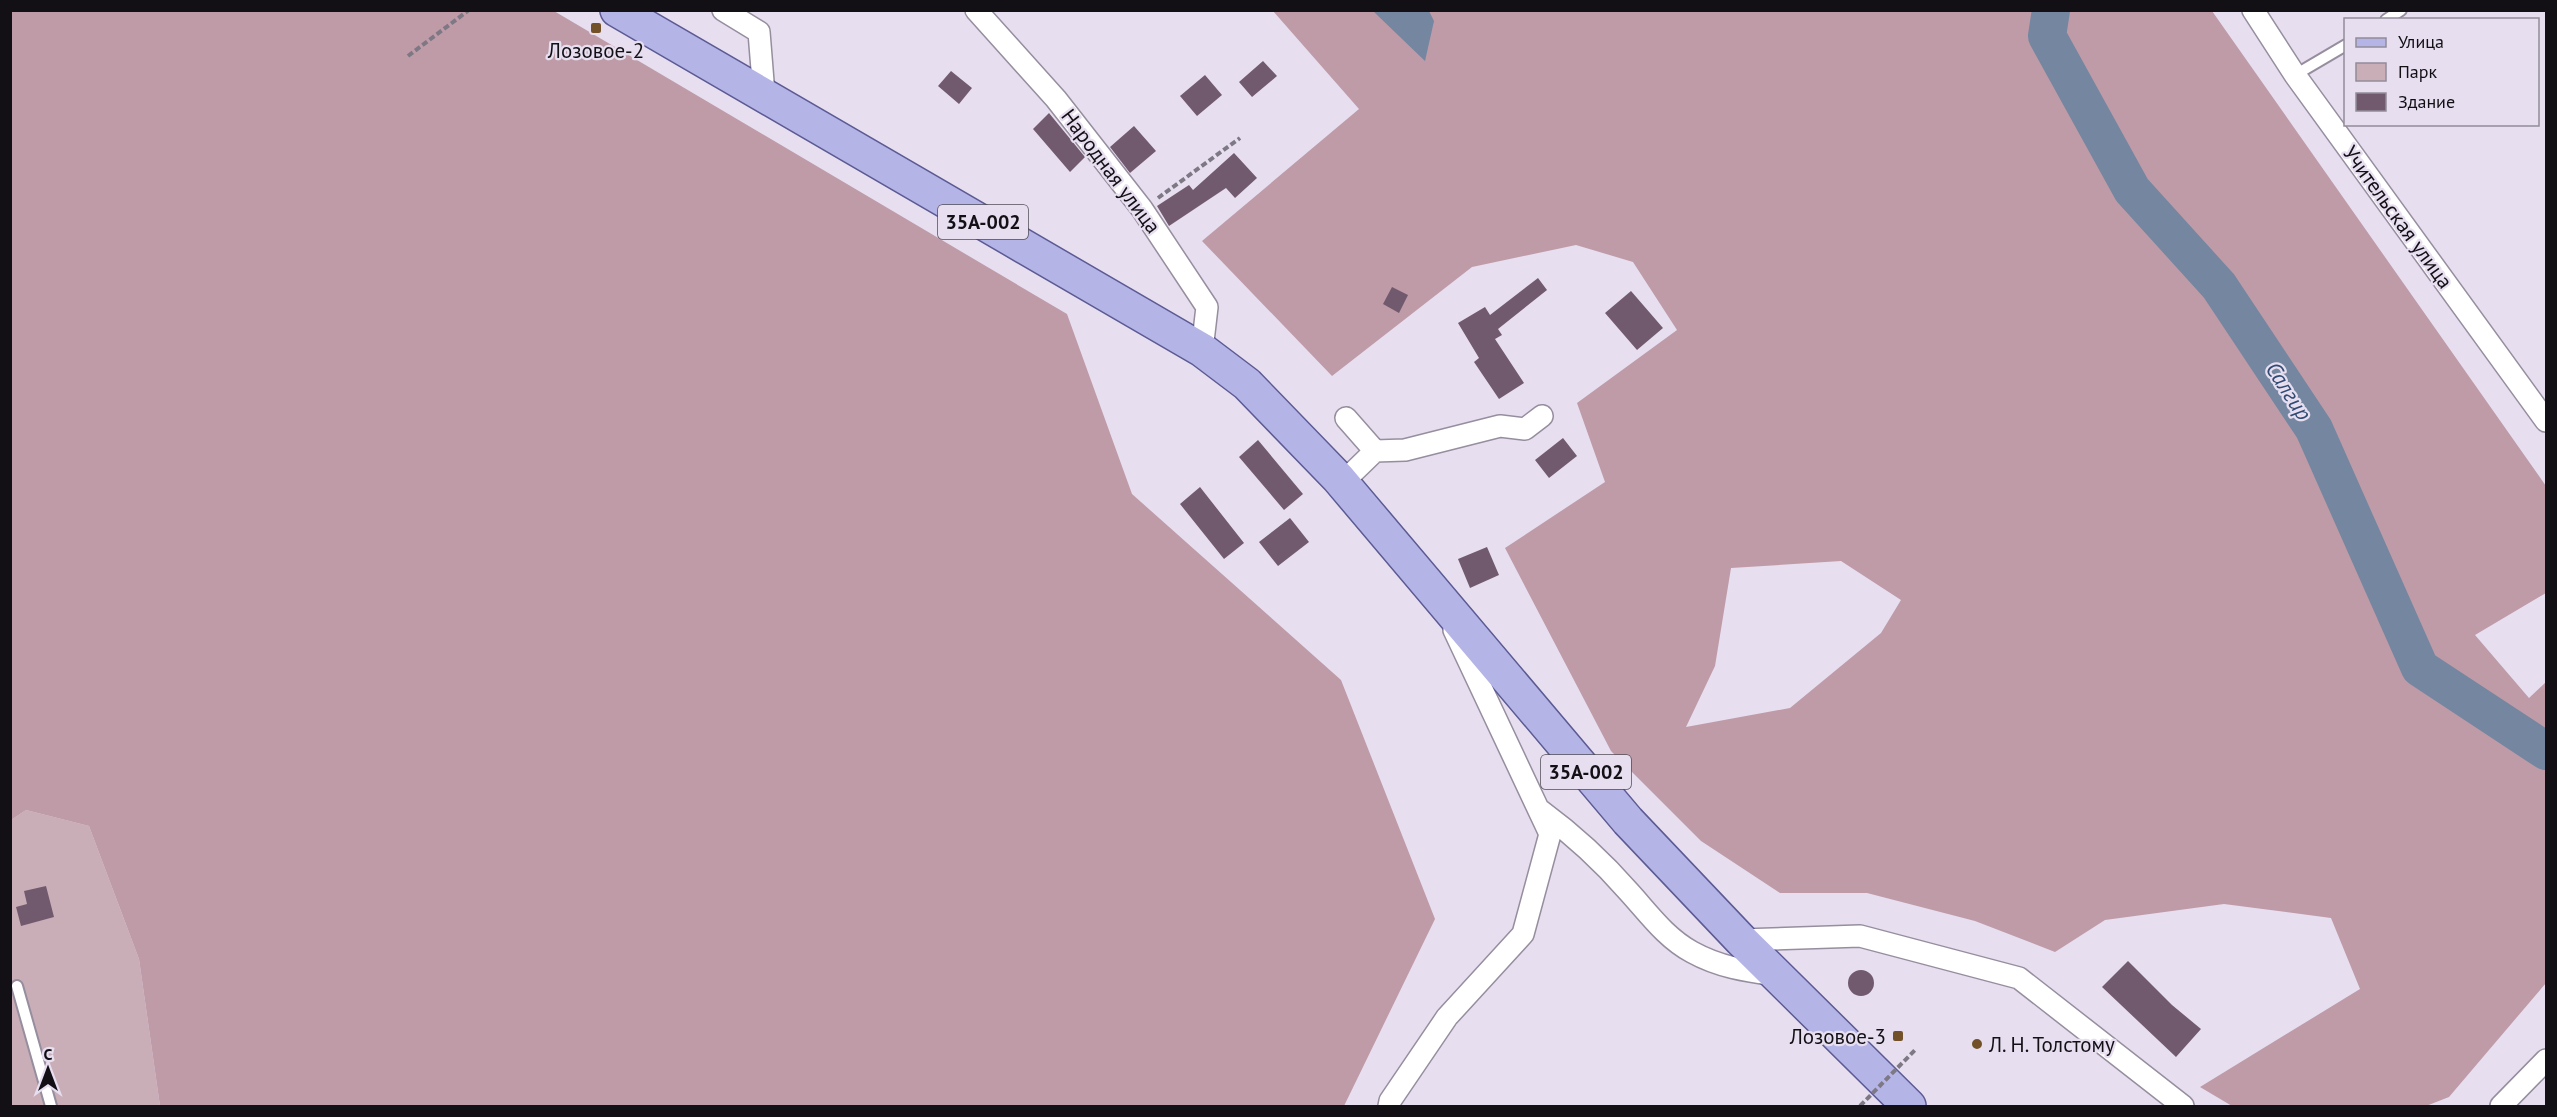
<svg xmlns="http://www.w3.org/2000/svg" width="2557" height="1117" viewBox="0 0 2557 1117" font-family="'PT Sans',sans-serif">
  <style>
    .green { fill: #c9aeb7 }
    .forest { fill: #be9ba7; fill-rule: evenodd }
    .water { fill: #7486a0 }
    .lines { fill: none; stroke-linecap: round; stroke-linejoin: round }
    .river { stroke: #7486a0; stroke-width: 38 }
    .building { fill: #725a6e }
    .lane-casing { stroke: #968e9e; stroke-width: 14 }
    .street-casing { stroke: #968e9e; stroke-width: 24 }
    .primary-casing { stroke: #5b5a93; stroke-width: 36 }
    .path { stroke: #7d7883; stroke-width: 4; stroke-dasharray: 6 3; stroke-linecap: butt }
    .lane { stroke: #fff; stroke-width: 10 }
    .street { stroke: #fff; stroke-width: 21 }
    .primary { stroke: #b4b4e7; stroke-width: 33 }
    .path-bridge { stroke: #7d7883; stroke-width: 4; stroke-dasharray: 6 3; stroke-linecap: butt }
    .poi-dot { fill: #725128; stroke: #e7def0; stroke-width: 2 }
    .labels { text-anchor: middle; dominant-baseline: central; stroke-width: 4.5; stroke-linejoin: round; paint-order: stroke }
    .shield { fill: #e7def0; stroke: #524e57; stroke-width: 1.5 }
    .shield-label { font-size: 20px; font-weight: bold; fill: #121015 }
    .poi-label { font-size: 21px; fill: #121015; stroke: #e7def0 }
    .street-label { font-size: 21px; fill: #121015; stroke: #e7def0 }
    .water-label { font-size: 22px; font-style: italic; fill: #304b73; stroke: #e7def0 }
  </style>
  <rect width="100%" height="100%" fill="#e7def0"/>
  <path class="green" d="M 26,810 L 89,826 L 139,959 L 160,1106 L 11,1106 L 11,820 Z"/>
  <path class="forest" d="M 11,10 L 554,11 L 1067,314 L 1132,494 L 1341,680 L 1435,919 L 1344,1106 L 160,1106 L 139,959 L 89,826 L 26,810 L 11,820 Z
    M 1273,11 L 2212,11 L 2546,486 L 2546,593 L 2475,635 L 2529,698 L 2546,682 L 2546,983 L 2449,1097 L 2426,1106 L 2232,1106 L 2200,1087 L 2360,989 L 2331,918 L 2224,904 L 2105,920 L 2055,952 L 1975,921 L 1867,893 L 1780,893 L 1701,841 L 1611,751 L 1505,548 L 1605,482 L 1577,403 L 1677,330 L 1633,262 L 1576,245 L 1472,267 L 1332,376 L 1202,241 L 1359,109 ZM 1841,561 L 1901,600 L 1881,633 L 1790,708 L 1686,727 L 1715,666 L 1731,568 Z"/>
  <path class="water" d="M 1373,11 L 1429,11 L 1434,21 L 1425,61 Z"/>
  <g class="lines">
    <path class="river" d="M 2051,10 L 2047,36 L 2132,190 L 2219,286 L 2314,429 L 2420,668 L 2546,751"/>
  </g>
  <path class="building" d="M 1263,61 L 1277,76 L 1252,97 L 1239,82 Z
    M 951,71 L 972,88 L 959,104 L 938,86 Z
    M 1205,75 L 1222,95 L 1197,116 L 1180,96 Z
    M 1049,113 L 1085,157 L 1070,172 L 1033,129 Z
    M 1134,126 L 1156,151 L 1130,173 L 1110,147 Z
    M 1234,153 L 1257,178 L 1235,198 L 1226,188 L 1169,226 L 1157,206 L 1189,185 L 1193,190 Z
    M 1538,278 L 1547,290 L 1498,329 L 1502,335 L 1495,339 L 1524,383 L 1499,399 L 1474,362 L 1479,358 L 1458,323 L 1485,307 L 1490,315 Z
    M 1392,287 L 1408,295 L 1399,313 L 1383,304 Z
    M 1631,291 L 1663,328 L 1637,350 L 1605,313 Z
    M 1563,438 L 1577,456 L 1549,478 L 1535,460 Z
    M 1258,440 L 1303,494 L 1284,510 L 1239,457 Z
    M 1200,487 L 1244,543 L 1224,559 L 1180,504 Z
    M 1290,518 L 1309,542 L 1278,566 L 1259,542 Z
    M 1487,547 L 1499,575 L 1470,588 L 1458,559 Z
    M 46,886 L 54,917 L 21,926 L 16,907 L 27,904 L 24,891 Z
    M 2128,961 L 2172,1005 L 2201,1029 L 2176,1057 L 2102,987 Z
    M1848 983a13 13 0 1 1 26 0a13 13 0 1 1-26 0Z"/>
  <g class="lines">
    <defs>
      <path id="lane" d="M 2386,20 L 2401,10
        M 2295,75 L 2346,45
        M 17,986 L 51,1106"/>
      <path id="street" d="M 723,10 L 759,32 L 764,94
        M 976,10 L 1056,99 L 1142,209 L 1207,307 L 1202,350
        M 2253,10 L 2295,75 L 2546,421
        M 1346,418 L 1375,451
        M 1342,483 L 1375,451 L 1405,450 L 1500,426 L 1525,429 L 1542,416
        M 1541,811 C 1575,836 1602,861 1629,892 C 1649,914 1666,938 1692,952 C 1719,967 1746,971 1776,975
        M 1741,940 L 1860,936 L 2019,978 L 2183,1106
        M 1389,1106 L 1390,1101 L 1447,1017 L 1523,934 L 1550,834 L 1454,630
        M 2501,1106 L 2546,1060"/>
      <path id="primary" d="M 617,10 L 1202,350 L 1247,384 L 1338,478 L 1628,821 L 1741,940 L 1909,1106"/>
    </defs>
    <use href="#lane" class="lane-casing"/>
    <use href="#street" class="street-casing"/>
    <use href="#primary" class="primary-casing"/>
    <path class="path" d="M 408,56 L 469,10
      M 1158,198 L 1240,138"/>
    <use href="#lane" class="lane"/>
    <use href="#street" class="street"/>
    <use href="#primary" class="primary"/>
    <path class="path-bridge" d="M 1860,1106 L 1916,1049"/>
  </g>
  <g class="poi-dot">
    <rect x="590" y="22" width="12" height="12" rx="3"/>
    <rect x="1892" y="1030" width="12" height="12" rx="3"/>
    <circle cx="1977" cy="1044" r="6"/>
  </g>
  <g class="labels">
    <g class="shield">
      <rect x="938" y="205" width="90" height="34" rx="4.5"/>
      <rect x="1541" y="755" width="90" height="34" rx="4.5"/>
    </g>
    <g class="shield-label">
      <text x="983" y="222">35А-002</text>
      <text x="1586" y="772">35А-002</text>
    </g>
    <g class="poi-label">
      <text x="596" y="50">Лозовое-2</text>
      <text x="1886" y="1036" text-anchor="end">Лозовое-3</text>
      <text x="1989" y="1044" text-anchor="start">Л. Н. Толстому</text>
    </g>
    <g class="street-label">
      <text transform="translate(1111 171) rotate(53)">Народная улица</text>
      <text transform="translate(2398 217) rotate(54)">Учительская улица</text>
    </g>
    <g class="water-label">
      <text transform="translate(2289 391) rotate(57)">Салгир</text>
    </g>
  </g>
  <rect width="2557" height="1117" fill="none" stroke="#121015" stroke-width="24"/>
  <rect x="2344" y="18" width="195" height="108" fill="#e7def0" stroke="#928c98" stroke-width="1.5"/>
  <rect x="2356" y="38" width="30" height="9" fill="#b4b4e7" stroke="#928c98" stroke-width="1.5"/>
  <text x="2398" y="48" font-size="18" fill="#121015">Улица</text>
  <rect x="2356" y="63" width="30" height="18" fill="#c9aeb7" stroke="#928c98" stroke-width="1.5"/>
  <text x="2398" y="78" font-size="18" fill="#121015">Парк</text>
  <rect x="2356" y="93" width="30" height="18" fill="#725a6e" stroke="#928c98" stroke-width="1.5"/>
  <text x="2398" y="108" font-size="18" fill="#121015">Здание</text>
  <g transform="translate(48 1069)" stroke="#e7def0" stroke-width="4.5" paint-order="stroke">
  <path d="M0-4.5L10 22L0 15L-10 22Z" fill="#121015"/>
  <text y="-9" font-size="16" font-weight="bold" text-anchor="middle" fill="#121015">С</text>
  </g>
</svg>
